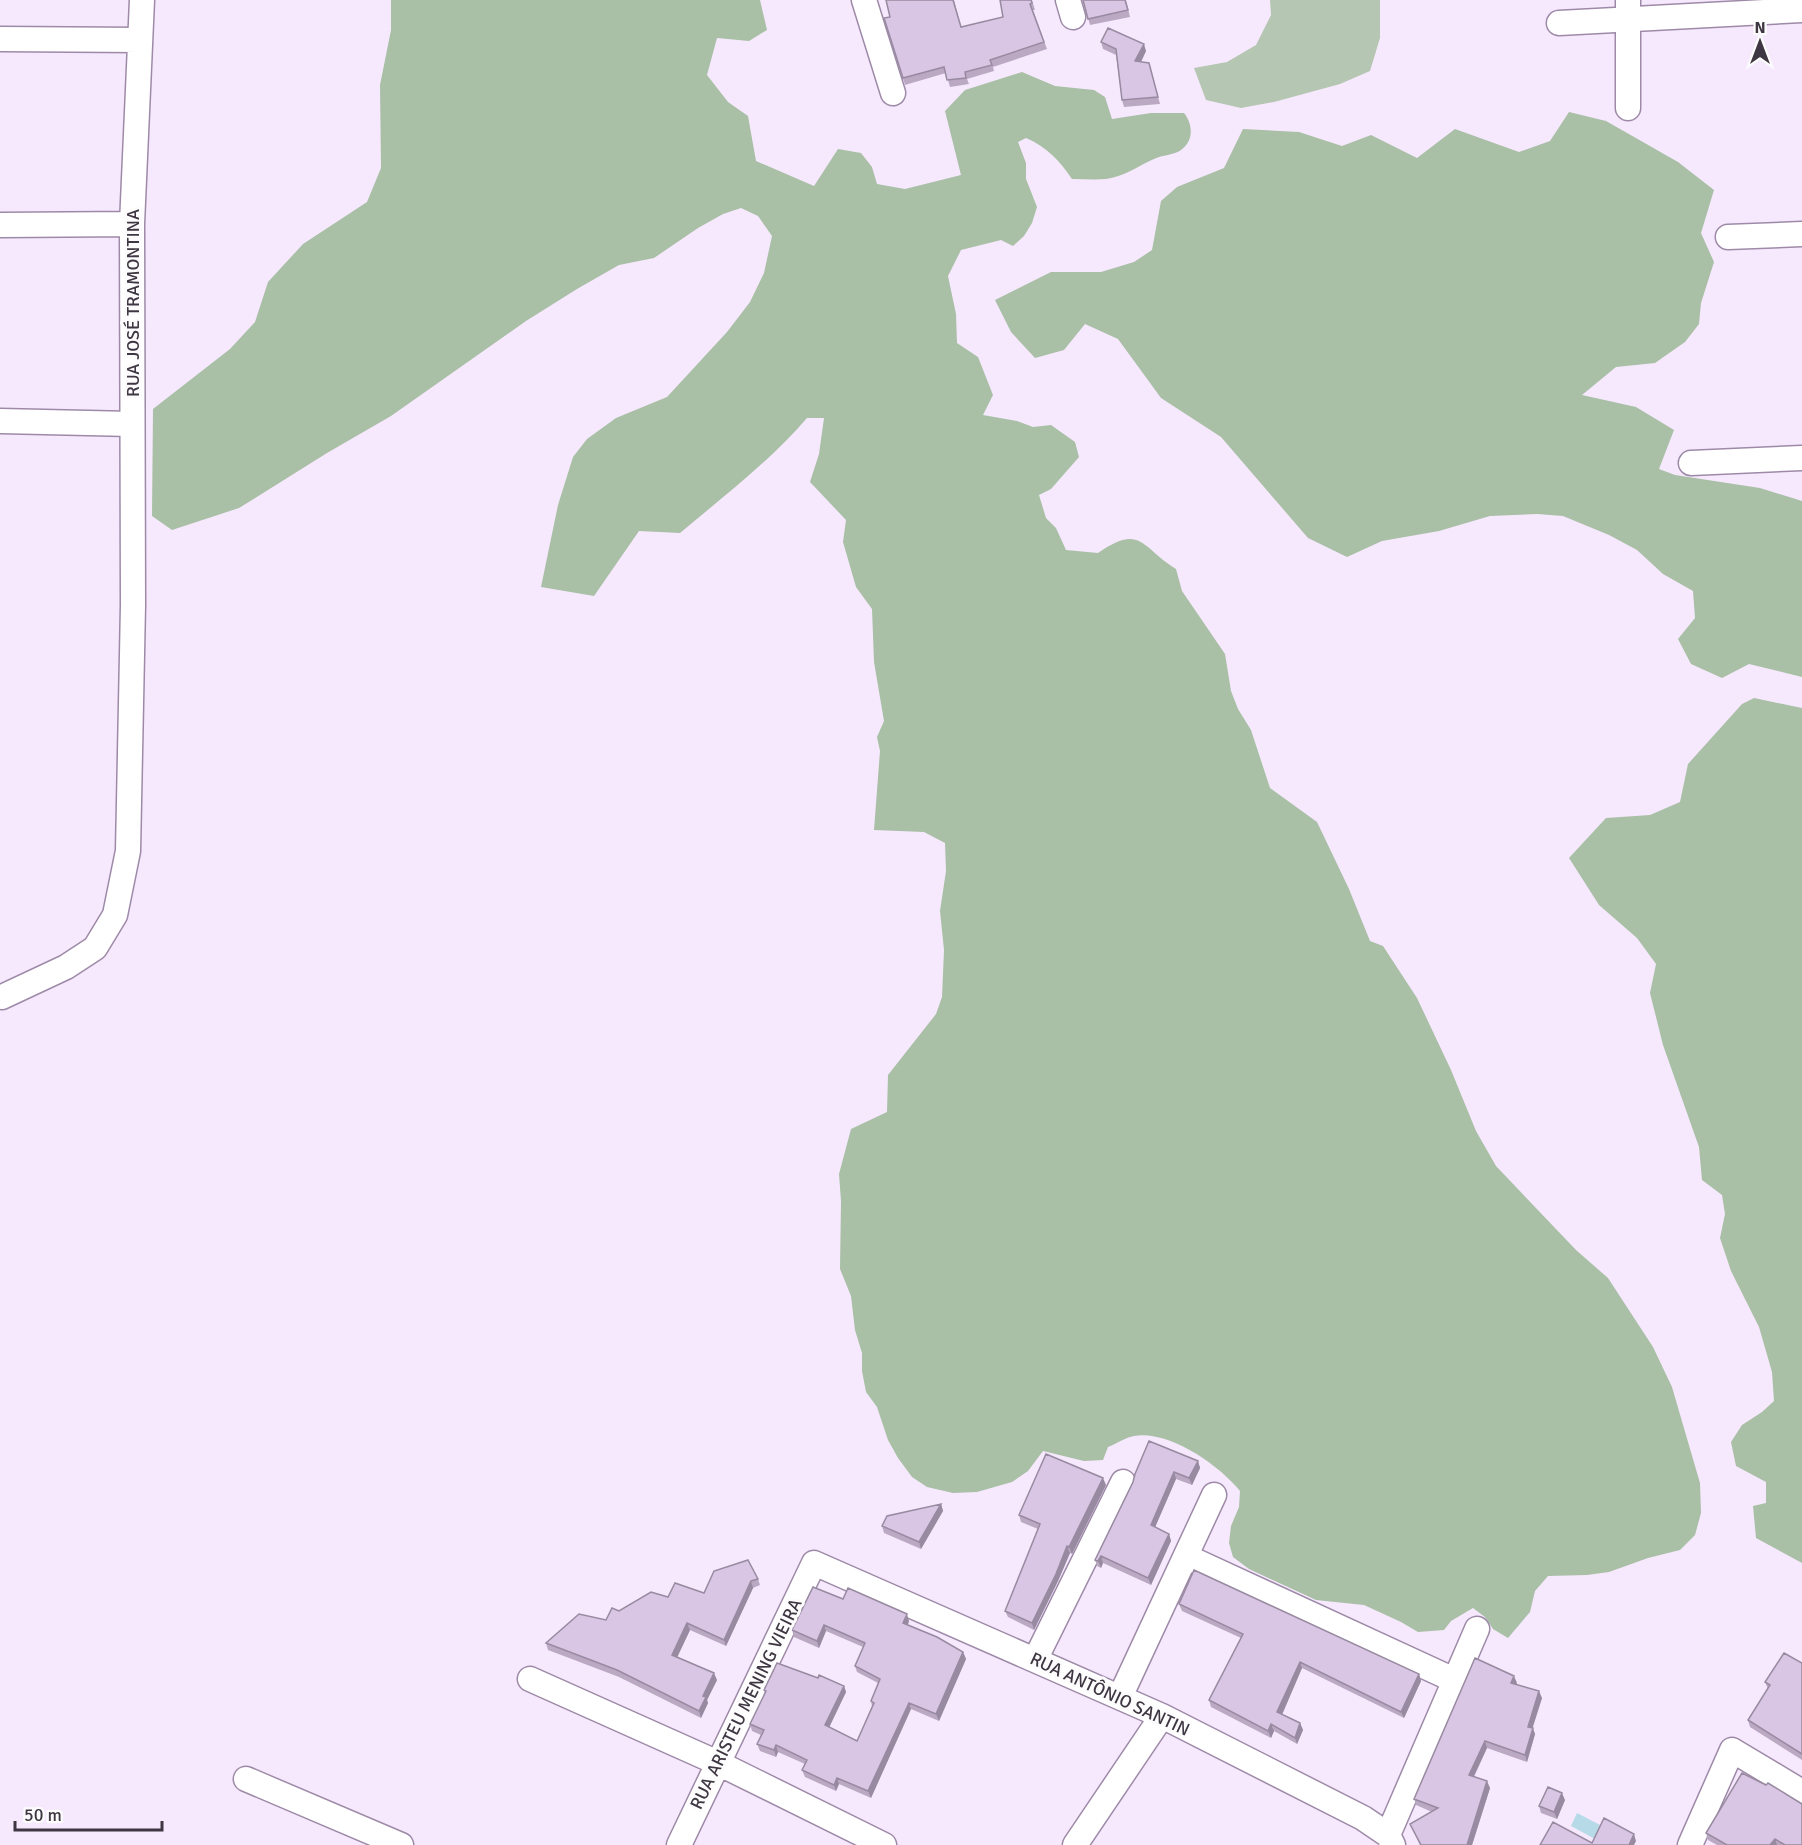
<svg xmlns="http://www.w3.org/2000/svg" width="1802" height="1845" viewBox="0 0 1802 1845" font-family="Signika,sans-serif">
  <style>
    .green { fill: #b5c6b2 }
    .forest { fill: #a9bfa6 }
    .water { fill: #b7dae8 }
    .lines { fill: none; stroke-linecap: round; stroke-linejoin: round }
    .minor-casing { stroke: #9e8aa8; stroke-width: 27 }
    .minor { stroke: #fff; stroke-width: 24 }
    .wall { fill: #bba9c4 }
    .shaded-wall { fill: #988aa0 }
    .building { fill: #d9c5e4; stroke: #988aa0; stroke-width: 1.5 }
    .labels { text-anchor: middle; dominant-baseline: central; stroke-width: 6; stroke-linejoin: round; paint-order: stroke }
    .street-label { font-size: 18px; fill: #3e3642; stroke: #fcfcfc }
  </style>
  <rect width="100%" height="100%" fill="#f6e9fd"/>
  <path class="green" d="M 1270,0 L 1380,0 L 1380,38 L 1370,71 L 1340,84 L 1274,102 L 1241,108 L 1206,100 L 1194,68 L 1227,62 L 1256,45 L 1271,15 Z"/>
  <path class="forest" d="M 391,0 L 760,0 L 767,30 L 749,41 L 717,38 L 707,75 L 728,102 L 748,116 L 756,161 L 814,186 L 838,149 L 861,153 L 872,167 L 877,184 L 905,189 L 961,175 L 945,111 L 965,90 L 1022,72 L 1055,86 L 1094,90 L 1105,97 L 1112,119 L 1151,113 L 1184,113 C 1193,124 1194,141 1181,150 C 1174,155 1162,155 1154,159 C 1138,166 1123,177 1106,179 C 1095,180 1083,179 1072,179 C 1060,161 1047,147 1026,138 L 1018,142 L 1026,163 L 1026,179 L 1037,207 L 1032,223 L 1024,236 L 1013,246 L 1001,240 L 961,250 L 948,276 L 956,314 L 957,343 L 978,357 L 993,395 L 983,415 L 1017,421 L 1033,427 L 1051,425 L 1075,442 L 1079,457 L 1051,489 L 1039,495 L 1046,518 L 1056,528 L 1066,550 L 1098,553 C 1141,523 1141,547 1176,569 L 1182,591 L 1225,654 L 1231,691 L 1238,709 L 1251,730 L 1270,788 L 1317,822 L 1349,889 L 1370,941 L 1383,946 L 1417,998 L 1451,1070 L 1476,1131 L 1496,1166 L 1576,1250 L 1608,1278 L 1653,1347 L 1672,1387 L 1688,1442 L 1700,1483 L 1701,1513 L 1695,1535 L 1680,1550 L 1648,1558 L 1609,1572 L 1587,1575 L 1548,1576 L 1535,1591 L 1530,1612 L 1508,1638 L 1493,1629 L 1485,1617 L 1473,1608 L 1451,1621 L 1444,1630 L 1418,1632 L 1401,1622 L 1364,1605 L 1316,1600 L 1249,1569 L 1233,1557 L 1229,1543 L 1231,1526 L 1239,1507 L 1240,1491 C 1219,1465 1169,1430 1134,1436 C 1126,1437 1116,1444 1108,1447 L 1103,1460 L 1084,1461 L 1043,1451 L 1028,1471 L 1012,1482 L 977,1492 L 953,1493 L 927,1487 L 912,1477 L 898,1458 L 888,1440 L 877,1407 L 866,1392 L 862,1371 L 862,1353 L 855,1330 L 851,1296 L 840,1269 L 841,1201 L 839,1174 L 851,1129 L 887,1112 L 888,1075 L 936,1014 L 942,997 L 944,950 L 940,911 L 946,871 L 945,843 L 924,832 L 874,830 L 880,751 L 877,737 L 884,721 L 874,662 L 872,609 L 856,587 L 843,542 L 846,520 L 810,482 L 819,454 L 824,418 L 807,418 C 770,461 724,496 680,533 L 639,531 L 594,596 L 541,587 L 558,505 L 573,457 L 587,439 L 616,418 L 667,397 L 727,332 L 750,302 L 764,273 L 772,236 L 758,216 L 741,208 L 723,214 L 698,228 L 654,258 L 619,265 L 577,289 L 526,321 L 391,416 L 327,453 L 239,508 L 172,530 L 152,516 L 153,409 L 230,349 L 255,322 L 268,282 L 303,244 L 367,202 L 381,168 L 380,85 L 391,30 Z
    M 1569,112 L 1606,121 L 1678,162 L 1714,190 L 1701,233 L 1714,262 L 1701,303 L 1699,324 L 1685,342 L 1655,363 L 1616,367 L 1582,395 L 1636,407 L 1674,430 L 1659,469 L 1675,475 L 1760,488 L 1802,501 L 1802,677 L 1749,664 L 1722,678 L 1691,664 L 1678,639 L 1695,618 L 1693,591 L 1663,574 L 1637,550 L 1609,535 L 1563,516 L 1537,514 L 1490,516 L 1439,531 L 1382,541 L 1347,557 L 1308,538 L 1221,437 L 1161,398 L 1118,339 L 1085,324 L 1064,350 L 1035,358 L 1011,332 L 995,300 L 1051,272 L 1101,272 L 1134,262 L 1152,250 L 1161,201 L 1177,187 L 1224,168 L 1243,129 L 1299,132 L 1342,146 L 1371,135 L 1417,158 L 1455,129 L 1519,152 L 1550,141 Z
    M 1754,698 L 1802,708 L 1802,1563 L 1756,1538 L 1753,1506 L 1766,1503 L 1766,1482 L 1736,1466 L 1731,1442 L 1742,1425 L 1762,1412 L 1774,1401 L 1772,1372 L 1759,1327 L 1731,1271 L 1720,1238 L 1725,1214 L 1722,1195 L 1702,1180 L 1699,1147 L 1663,1045 L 1650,993 L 1656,964 L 1637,938 L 1599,905 L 1569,858 L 1606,818 L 1650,815 L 1680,802 L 1688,764 L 1742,704 Z"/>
  <path class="water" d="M 1577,1813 L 1602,1826 L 1595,1839 L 1571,1826 Z"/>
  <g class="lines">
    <defs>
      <path id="minor" d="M 864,0 L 893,93
        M 1068,0 L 1073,17
        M 1559,23 L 1802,10
        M 0,39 L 139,40
        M 1628,108 L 1628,0
        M 0,225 L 132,224
        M 1728,237 L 1802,234
        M 0,421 L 132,424
        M 1691,463 L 1802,458
        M 2,997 L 66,967 L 95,948 L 115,915 L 128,851 L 133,605 L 132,224 L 142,0
        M 1187,1557 L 1454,1680
        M 1035,1660 L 1123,1482
        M 530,1679 L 718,1763 L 884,1845
        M 1120,1697 L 1214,1495
        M 246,1779 L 401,1845
        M 1388,1835 L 1477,1629
        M 679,1845 L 814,1563 L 1162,1716 L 1363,1818 L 1388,1835 L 1393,1845
        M 1075,1845 L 1162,1716
        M 1690,1845 L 1732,1750 L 1802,1792"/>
    </defs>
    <use href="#minor" class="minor-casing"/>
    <use href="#minor" class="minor"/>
  </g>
  <path class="wall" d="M 886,0 L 954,0 L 961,27 L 1003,17 L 1032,0 L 1035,10 L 1033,10 L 1047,49 L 993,67 L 994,71 L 967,79 L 969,84 L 950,87 L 946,73 L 905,85 L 884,18 L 890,17 Z
    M 1083,0 L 1126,0 L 1130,17 L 1090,25 Z
    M 1101,42 L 1146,51 L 1141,62 L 1149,63 L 1160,104 L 1124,107 L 1122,100 L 1116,55 L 1103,49 Z
    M 1198,1461 L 1200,1468 L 1192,1485 L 1176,1479 L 1155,1527 L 1169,1534 L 1171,1541 L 1151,1585 L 1103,1563 L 1101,1568 L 1097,1566 L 1095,1560 L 1133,1482 Z
    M 1106,1485 L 1072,1554 L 1070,1553 L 1058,1581 L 1034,1630 L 1008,1617 L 1005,1611 L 1038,1529 L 1021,1522 L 1019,1515 Z
    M 941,1504 L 943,1511 L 921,1549 L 884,1533 L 882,1526 Z
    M 758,1579 L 760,1585 L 753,1588 L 726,1646 L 690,1630 L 677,1657 L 717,1680 L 707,1700 L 708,1703 L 701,1718 L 619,1677 L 548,1650 L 546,1643 L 606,1620 L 619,1611 L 668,1597 L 704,1593 Z
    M 843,1599 L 909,1621 L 908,1625 L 963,1652 L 966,1659 L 939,1721 L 911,1709 L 871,1798 L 839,1784 L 836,1791 L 805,1777 L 802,1770 L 805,1764 L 778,1752 L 776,1757 L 760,1751 L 757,1744 L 761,1735 L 752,1731 L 750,1724 L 765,1694 L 764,1690 L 818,1678 L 844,1686 L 846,1692 L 829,1727 L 857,1741 L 872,1706 L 871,1701 L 878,1683 L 857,1672 L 855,1666 L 863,1647 L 826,1631 L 819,1648 L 794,1637 L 792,1630 Z
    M 1179,1604 L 1419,1674 L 1421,1681 L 1404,1718 L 1302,1668 L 1282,1715 L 1300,1723 L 1303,1730 L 1297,1744 L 1274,1731 L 1271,1738 L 1211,1707 L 1209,1700 L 1241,1638 L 1182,1611 Z
    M 1802,1663 L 1802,1760 L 1750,1727 L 1748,1720 L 1768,1689 L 1765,1682 Z
    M 1517,1683 L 1516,1685 L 1542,1698 L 1532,1728 L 1535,1734 L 1527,1762 L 1487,1748 L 1474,1777 L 1490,1788 L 1472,1845 L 1420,1845 L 1410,1824 L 1432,1812 L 1416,1805 L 1414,1799 Z
    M 1766,1785 L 1802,1845 L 1717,1845 L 1708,1840 L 1706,1833 Z
    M 1565,1800 L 1557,1819 L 1541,1813 L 1539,1806 Z"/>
  <path class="shaded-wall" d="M 1144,44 L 1146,51 L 1138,68 L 1135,61 Z
    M 1198,1461 L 1200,1468 L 1192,1485 L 1189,1478 Z
    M 1174,1472 L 1176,1479 L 1153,1532 L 1151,1525 Z
    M 1103,1478 L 1106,1485 L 1072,1554 L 1069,1547 Z
    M 941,1504 L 943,1511 L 921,1549 L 919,1542 Z
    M 1169,1534 L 1171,1541 L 1151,1585 L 1148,1578 Z
    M 1067,1546 L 1070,1553 L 1058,1581 L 1034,1630 L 1032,1623 Z
    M 1101,1556 L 1103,1563 L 1101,1568 L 1098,1561 Z
    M 751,1581 L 753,1588 L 726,1646 L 724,1640 Z
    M 907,1614 L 909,1621 L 906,1629 L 903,1623 Z
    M 687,1623 L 690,1630 L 675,1662 L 672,1655 Z
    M 824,1625 L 826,1631 L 819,1648 L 817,1641 Z
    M 963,1652 L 966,1659 L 939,1721 L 936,1714 Z
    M 1300,1662 L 1302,1668 L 1280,1719 L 1277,1712 Z
    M 714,1673 L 717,1680 L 707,1700 L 708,1703 L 701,1718 L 699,1711 L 703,1696 Z
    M 1419,1674 L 1421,1681 L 1404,1718 L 1401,1712 Z
    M 1514,1676 L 1517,1683 L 1514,1690 L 1511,1683 Z
    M 844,1686 L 846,1692 L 827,1732 L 825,1725 Z
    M 1539,1691 L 1542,1698 L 1531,1733 L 1528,1727 Z
    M 909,1703 L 911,1709 L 871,1798 L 868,1791 Z
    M 1300,1723 L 1303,1730 L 1297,1744 L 1295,1738 Z
    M 1271,1724 L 1274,1731 L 1271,1738 L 1268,1731 Z
    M 1533,1728 L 1535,1734 L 1527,1762 L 1525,1755 Z
    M 1485,1741 L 1487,1748 L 1471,1782 L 1469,1775 Z
    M 776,1745 L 778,1752 L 776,1757 L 774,1750 Z
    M 837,1778 L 839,1784 L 836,1791 L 834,1785 Z
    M 1487,1781 L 1490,1788 L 1472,1845 L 1467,1845 Z
    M 1562,1793 L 1565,1800 L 1557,1819 L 1554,1812 Z
    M 1634,1834 L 1636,1841 L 1634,1845 L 1629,1845 Z
    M 1775,1839 L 1777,1845 L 1770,1845 Z"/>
  <path class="building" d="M 886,0 L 953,0 L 961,27 L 1003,17 L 1000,0 L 1031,0 L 1032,3 L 1030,4 L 1044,42 L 990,60 L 992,65 L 965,72 L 966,78 L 947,80 L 944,67 L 903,78 L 884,18 L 890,17 Z
    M 1083,0 L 1125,0 L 1128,10 L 1088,19 Z
    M 1108,28 L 1144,44 L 1135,61 L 1149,63 L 1158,97 L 1122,100 L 1116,49 L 1101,42 Z
    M 1149,1441 L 1198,1461 L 1189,1478 L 1174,1472 L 1151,1525 L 1169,1534 L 1148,1578 L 1101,1556 L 1098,1561 L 1095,1560 L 1133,1482 L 1135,1474 Z
    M 1046,1454 L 1103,1478 L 1069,1547 L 1067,1546 L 1056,1574 L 1032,1623 L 1005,1611 L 1040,1524 L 1019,1515 Z
    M 941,1504 L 919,1542 L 882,1526 L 887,1516 Z
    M 748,1560 L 758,1579 L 751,1581 L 724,1640 L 687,1623 L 672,1655 L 714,1673 L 703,1696 L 706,1697 L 699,1711 L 617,1670 L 546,1643 L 579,1614 L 606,1620 L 612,1608 L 619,1611 L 651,1592 L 668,1597 L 675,1583 L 704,1593 L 714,1571 Z
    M 1194,1570 L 1419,1674 L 1401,1712 L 1300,1662 L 1277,1712 L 1300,1723 L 1295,1738 L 1271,1724 L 1268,1731 L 1209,1700 L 1243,1634 L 1179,1604 Z
    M 813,1587 L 843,1599 L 848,1588 L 907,1614 L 903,1623 L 937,1637 L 963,1652 L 936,1714 L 909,1703 L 868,1791 L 837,1778 L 834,1785 L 802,1770 L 807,1760 L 776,1745 L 774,1750 L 757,1744 L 764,1730 L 750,1724 L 766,1691 L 764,1690 L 777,1663 L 818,1678 L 819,1675 L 844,1686 L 825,1725 L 857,1741 L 874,1703 L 871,1701 L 880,1679 L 855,1666 L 865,1643 L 824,1625 L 817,1641 L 792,1630 Z
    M 1784,1653 L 1802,1663 L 1802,1754 L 1748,1720 L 1770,1685 L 1765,1682 Z
    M 1475,1658 L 1514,1676 L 1511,1683 L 1539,1691 L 1528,1727 L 1533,1728 L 1525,1755 L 1485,1741 L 1469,1775 L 1487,1781 L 1467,1845 L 1421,1845 L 1410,1824 L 1438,1808 L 1414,1799 Z
    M 1742,1773 L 1766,1785 L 1768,1783 L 1802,1804 L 1802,1845 L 1785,1845 L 1775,1839 L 1770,1845 L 1727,1845 L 1706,1833 Z
    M 1548,1787 L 1562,1793 L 1554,1812 L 1539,1806 Z
    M 1604,1818 L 1634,1834 L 1629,1845 L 1540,1845 L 1553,1822 L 1592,1843 Z"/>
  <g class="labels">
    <g class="street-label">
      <text transform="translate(133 303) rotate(-90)">RUA JOSÉ TRAMONTINA</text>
      <text transform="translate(1110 1694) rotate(25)">RUA ANTÔNIO SANTIN</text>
      <text transform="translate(746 1704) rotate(-64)">RUA ARISTEU MENING VIEIRA</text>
    </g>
  </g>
  <g transform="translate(1760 42)" stroke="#fcfcfc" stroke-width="4.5" paint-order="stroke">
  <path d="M0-4.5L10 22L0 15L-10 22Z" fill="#3e3642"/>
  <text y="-9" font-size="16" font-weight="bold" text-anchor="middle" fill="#3e3642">N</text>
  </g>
  <path d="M15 1821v9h147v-9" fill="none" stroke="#3e3642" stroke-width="3"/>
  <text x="24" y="1821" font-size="18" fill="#3e3642" stroke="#fcfcfc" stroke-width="4.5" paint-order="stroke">50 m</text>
</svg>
